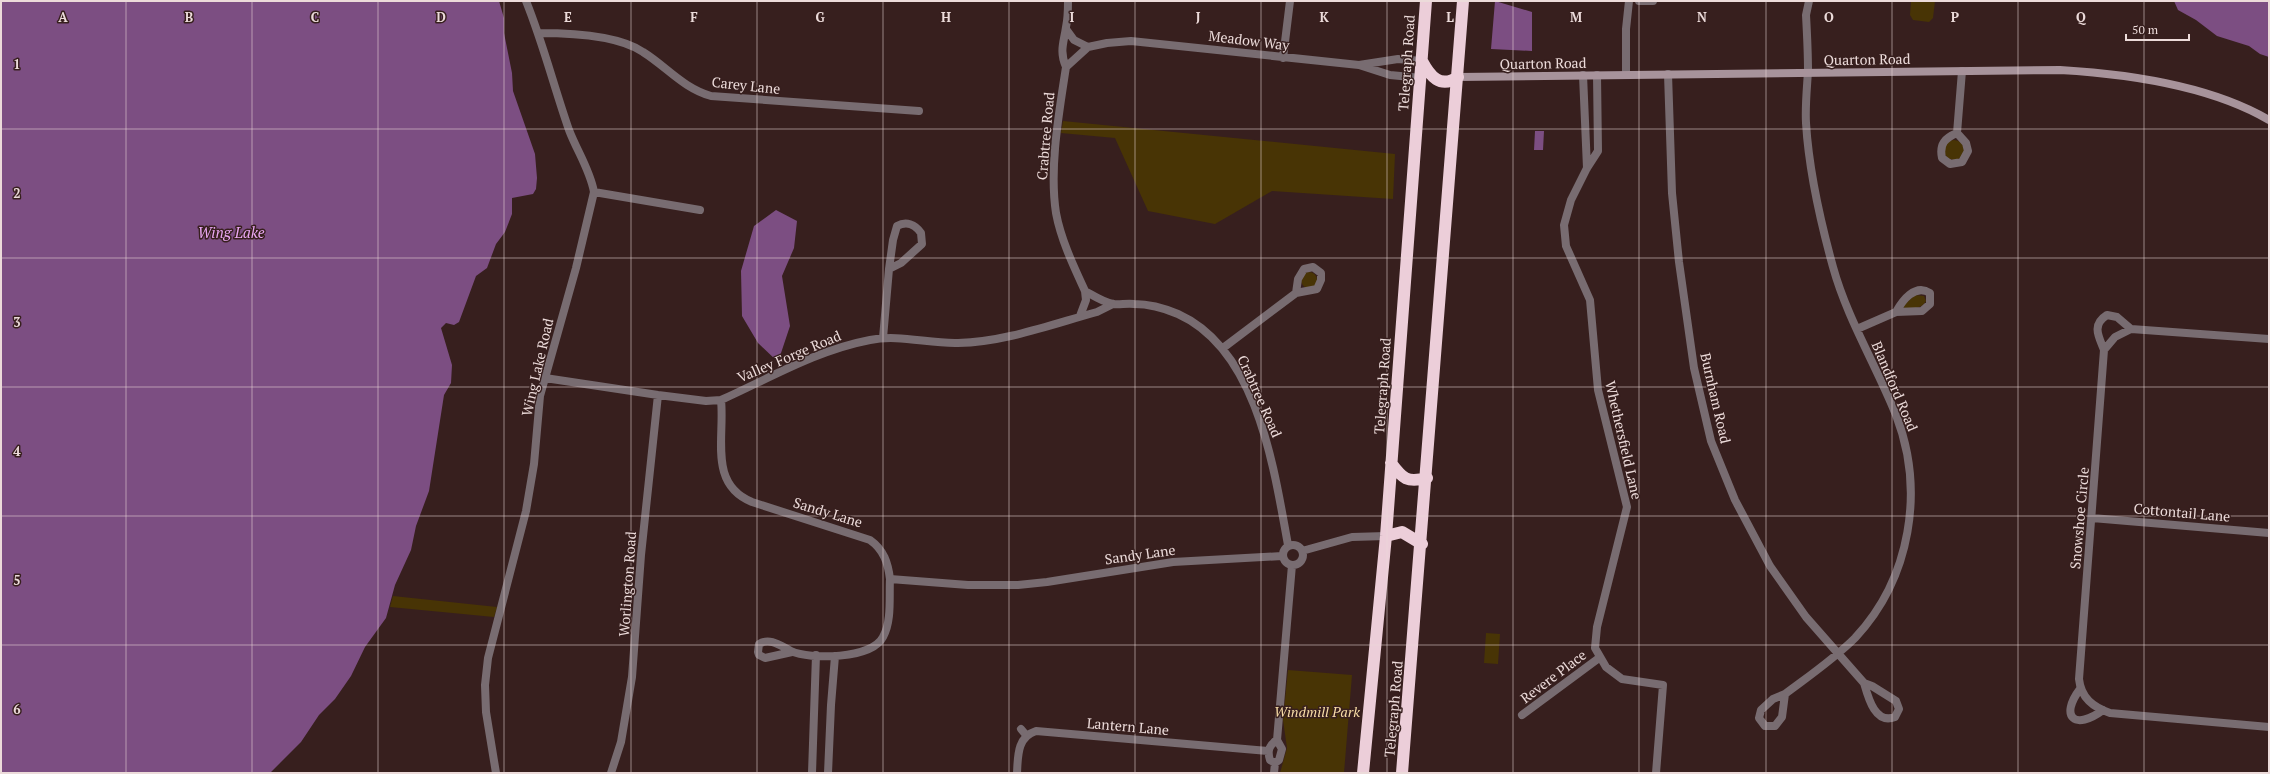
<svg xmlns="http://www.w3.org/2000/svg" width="2270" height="774" viewBox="0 0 2270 774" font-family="'PT Serif',serif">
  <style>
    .green { fill: #483405 }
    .water { fill: #7c4e82 }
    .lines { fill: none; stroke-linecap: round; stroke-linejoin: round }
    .street { stroke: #786c71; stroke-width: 8 }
    .secondary { stroke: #a7939b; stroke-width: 8 }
    .highway { stroke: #ecced9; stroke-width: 12 }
    .grid { fill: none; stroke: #ecdbda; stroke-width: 1; stroke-opacity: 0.55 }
    .labels { text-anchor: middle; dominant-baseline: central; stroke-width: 3; stroke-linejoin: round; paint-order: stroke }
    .street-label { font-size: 14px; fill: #ecdbda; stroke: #371f1e }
    .park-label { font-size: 14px; font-style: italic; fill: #f8dda7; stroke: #371f1e }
    .water-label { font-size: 15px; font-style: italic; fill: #eaa7f3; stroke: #371f1e }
    .grid-label { font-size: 13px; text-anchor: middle; font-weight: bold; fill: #ecdbda; stroke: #371f1e; stroke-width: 3; stroke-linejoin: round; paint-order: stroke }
  </style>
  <rect width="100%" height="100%" fill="#371f1e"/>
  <path class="green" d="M 1911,1 L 1935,1 L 1933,18 L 1929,22 L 1913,20 L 1910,15 Z
    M 1063,121 L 1395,154 L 1393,199 L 1272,191 L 1215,224 L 1148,211 L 1115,138 L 1061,133 Z
    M1944 150a10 10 0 1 1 20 0a10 10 0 1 1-20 0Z
    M1301 280a8 8 0 1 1 16 0a8 8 0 1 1-16 0Z
    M 1915,295 L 1924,296 L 1926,301 C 1922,309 1913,308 1905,310 L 1903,306 Z
    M 393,596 L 497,607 L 494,617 L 390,607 Z
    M 1486,633 L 1500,634 L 1498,664 L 1484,663 Z
    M 1288,670 L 1352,675 L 1344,773 L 1280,773 L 1287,748 L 1283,720 Z"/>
  <path class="water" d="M 1,1 L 499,1 L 504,18 L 504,33 L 512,73 L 513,91 L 535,154 L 537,178 L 536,189 L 533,194 L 512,198 L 512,214 L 505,232 L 496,244 L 487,268 L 476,276 L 459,322 L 454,325 L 446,323 L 441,328 L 452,365 L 451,383 L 444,395 L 429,491 L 416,526 L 411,550 L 395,585 L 386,618 L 365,647 L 351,676 L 335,699 L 319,715 L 301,742 L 270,773 L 1,773 Z
    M 1495,1 L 1532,12 L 1532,51 L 1491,49 Z
    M 2174,1 L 2269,1 L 2269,57 L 2260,54 L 2249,46 L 2217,36 L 2196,20 L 2178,10 Z
    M 1535,131 L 1544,131 L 1543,150 L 1534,150 Z
    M 776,210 L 797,221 L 794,248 L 782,276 L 790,326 L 778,362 L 758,343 L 742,316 L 741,271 L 754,226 Z"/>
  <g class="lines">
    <path class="street" d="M 1068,1 C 1068,10 1068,18 1066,27 C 1064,42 1059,51 1066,67 C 1059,113 1049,168 1056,213 C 1061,240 1074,267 1085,291 C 1094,296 1103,302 1113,304 C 1119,305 1127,303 1134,304 C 1149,304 1164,308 1178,314 C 1258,350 1274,469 1288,545
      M 1639,1 L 1653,1
      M 1066,29 L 1074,40 L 1088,47
      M 539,33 C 568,33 618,35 643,52 C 667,67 683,88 711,96 L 919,111
      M 1283,58 L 1290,1
      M 1066,67 L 1088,47 L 1107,43 L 1131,41 L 1359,65
      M 1668,74 L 1672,193 L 1679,262 L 1694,368 L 1711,441 L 1735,500 L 1770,566 L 1806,617 L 1864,683
      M 1583,75 L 1587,168
      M 1597,75 L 1598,151 L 1587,168 L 1571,200 L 1564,225 L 1566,246 L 1590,300 L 1598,390 L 1627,507 L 1597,627 L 1595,648 L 1606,667 L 1622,679 L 1663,685 L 1656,773
      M 1626,75 L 1626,29 L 1629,1
      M 1421,78 L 1390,75 L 1359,65 L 1398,59 L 1422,61
      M 1957,133 C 1945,138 1939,144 1942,158 L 1950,164 L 1962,162 L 1968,151 L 1966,143 L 1957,133 L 1962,71
      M 594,192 L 700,210
      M 1080,316 L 1086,300 L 1085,291
      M 1857,329 L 1896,312 L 1922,311 L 1930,304 L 1930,293 C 1915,283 1902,301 1896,312
      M 883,338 L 889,269 L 901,263 L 922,244 L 921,233 C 915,224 906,221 897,226 L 893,240 L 889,269
      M 2269,339 L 2131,329 L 2115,337 L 2104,350 L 2079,679 C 2081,698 2093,707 2110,713 L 2269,727
      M 1223,348 L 1296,293 L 1317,289 L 1321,280 L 1321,273 L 1313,267 L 1304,269 L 1298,279 L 1296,293
      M 2104,350 C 2099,337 2091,325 2107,315 L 2117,317 L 2131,329
      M 545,378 L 658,395 L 706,401 L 721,400 C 725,437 708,484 752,502 L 870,540 C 884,550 888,563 890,579 L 968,585 L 1018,585 L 1047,582 L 1173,562 L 1282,556
      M 721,400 C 770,378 817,350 870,340 C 899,334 929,344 958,343 C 1005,342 1053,324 1097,312 L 1113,304
      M 2092,518 L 2269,533
      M1283 555a10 10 0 1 1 20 0a10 10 0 1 1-20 0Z
      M 1302,551 L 1352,537 L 1386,536
      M 792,652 L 765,658 L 759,655 L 758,652 L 759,644 C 770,637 781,646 791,651 C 810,660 872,659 883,637 C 892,621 889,597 890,579
      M 1864,683 L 1872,686 L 1896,701 L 1899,709 L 1895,717 C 1875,725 1868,697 1864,683 Z
      M 2080,689 C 2059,717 2075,731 2103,710
      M 1785,694 C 1809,676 1834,659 1855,638 C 1911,578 1925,490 1896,415 C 1876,365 1847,318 1833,267 C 1820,220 1809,172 1806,123 C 1805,106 1807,88 1808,71 C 1808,52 1807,33 1806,15 L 1809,1
      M 1785,694 L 1782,717 L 1775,726 L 1765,726 L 1759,718 L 1761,710 L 1773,699 Z
      M 1522,715 L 1599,658
      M 1021,729 L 1026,735
      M 1275,763 L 1270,760 C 1267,751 1269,745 1277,740 L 1292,565
      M 496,773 L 486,712 L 485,685 L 488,658 L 526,511 L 534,464 L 540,396 L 576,268 L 594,192 C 590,170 577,151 569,130 C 554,87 543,43 526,1
      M 611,773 L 621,742 L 632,677 L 641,555 L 658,395
      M 812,773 L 816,655
      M 828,773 L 831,705 L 835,656
      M 1017,773 C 1018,756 1017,737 1036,731 L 1268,751
      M 1274,773 L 1275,763 L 1279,760 L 1282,749 L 1277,740"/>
    <path class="secondary" d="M 1458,77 L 2060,70 C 2129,74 2209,85 2269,120"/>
    <path class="highway" d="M 1422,61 C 1430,76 1440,89 1458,77
      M 1391,463 C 1403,479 1407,483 1427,478
      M 1386,536 L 1402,532 L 1422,544
      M 1363,773 L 1386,536 L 1426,1
      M 1402,773 L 1463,1"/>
  </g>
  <path class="grid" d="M 126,1 L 126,773M 252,1 L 252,773M 378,1 L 378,773M 504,1 L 504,773M 631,1 L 631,773M 757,1 L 757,773M 883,1 L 883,773M 1009,1 L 1009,773M 1135,1 L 1135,773M 1261,1 L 1261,773M 1387,1 L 1387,773M 1513,1 L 1513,773M 1639,1 L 1639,773M 1766,1 L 1766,773M 1892,1 L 1892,773M 2018,1 L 2018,773M 2144,1 L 2144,773M 1,129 L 2269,129M 1,258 L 2269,258M 1,387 L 2269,387M 1,516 L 2269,516M 1,645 L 2269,645"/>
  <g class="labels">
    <g class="street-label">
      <text transform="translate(1249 40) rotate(7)">Meadow Way</text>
      <text transform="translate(1867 59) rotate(-1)">Quarton Road</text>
      <text transform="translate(1406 63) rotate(-86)">Telegraph Road</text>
      <text transform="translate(1543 63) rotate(-1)">Quarton Road</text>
      <text transform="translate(746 85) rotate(6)">Carey Lane</text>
      <text transform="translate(1045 136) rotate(-85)">Crabtree Road</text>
      <text transform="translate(789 356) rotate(-23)">Valley Forge Road</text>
      <text transform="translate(537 367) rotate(-77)">Wing Lake Road</text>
      <text transform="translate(1382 386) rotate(-86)">Telegraph Road</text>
      <text transform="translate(1895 386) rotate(67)">Blandford Road</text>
      <text transform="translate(1260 396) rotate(66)">Crabtree Road</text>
      <text transform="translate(1716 398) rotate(77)">Burnham Road</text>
      <text transform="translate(1624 440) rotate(77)">Whethersfield Lane</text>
      <text transform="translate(828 512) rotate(17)">Sandy Lane</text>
      <text transform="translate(2182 512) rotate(5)">Cottontail Lane</text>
      <text transform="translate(2079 518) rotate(-85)">Snowshoe Circle</text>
      <text transform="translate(1140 554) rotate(-8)">Sandy Lane</text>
      <text transform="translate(627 584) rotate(-86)">Worlington Road</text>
      <text transform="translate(1553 676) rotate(-37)">Revere Place</text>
      <text transform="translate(1393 709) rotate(-85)">Telegraph Road</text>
      <text transform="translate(1128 726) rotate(5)">Lantern Lane</text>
    </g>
    <g class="park-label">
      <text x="1317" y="711">Windmill Park</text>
    </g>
    <g class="water-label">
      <text x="231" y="232">Wing Lake</text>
    </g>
  </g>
  <g class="grid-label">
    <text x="63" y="22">A</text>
    <text x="189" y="22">B</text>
    <text x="315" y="22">C</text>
    <text x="441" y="22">D</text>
    <text x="568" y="22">E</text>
    <text x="694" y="22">F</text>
    <text x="820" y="22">G</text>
    <text x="946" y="22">H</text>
    <text x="1072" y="22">I</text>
    <text x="1198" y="22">J</text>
    <text x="1324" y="22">K</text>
    <text x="1450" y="22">L</text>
    <text x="1576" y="22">M</text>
    <text x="1702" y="22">N</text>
    <text x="1829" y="22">O</text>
    <text x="1955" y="22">P</text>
    <text x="2081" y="22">Q</text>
    <text x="17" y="69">1</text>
    <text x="17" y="198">2</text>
    <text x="17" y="327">3</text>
    <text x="17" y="456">4</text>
    <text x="17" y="585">5</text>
    <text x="17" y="714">6</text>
  </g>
  <rect width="2270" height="774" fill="none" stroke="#ecdbda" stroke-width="4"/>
  <path d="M2126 34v6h63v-6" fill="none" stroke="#ecdbda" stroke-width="2"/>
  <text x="2132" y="34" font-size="12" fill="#ecdbda" stroke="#371f1e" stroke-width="3" paint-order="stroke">50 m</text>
</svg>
